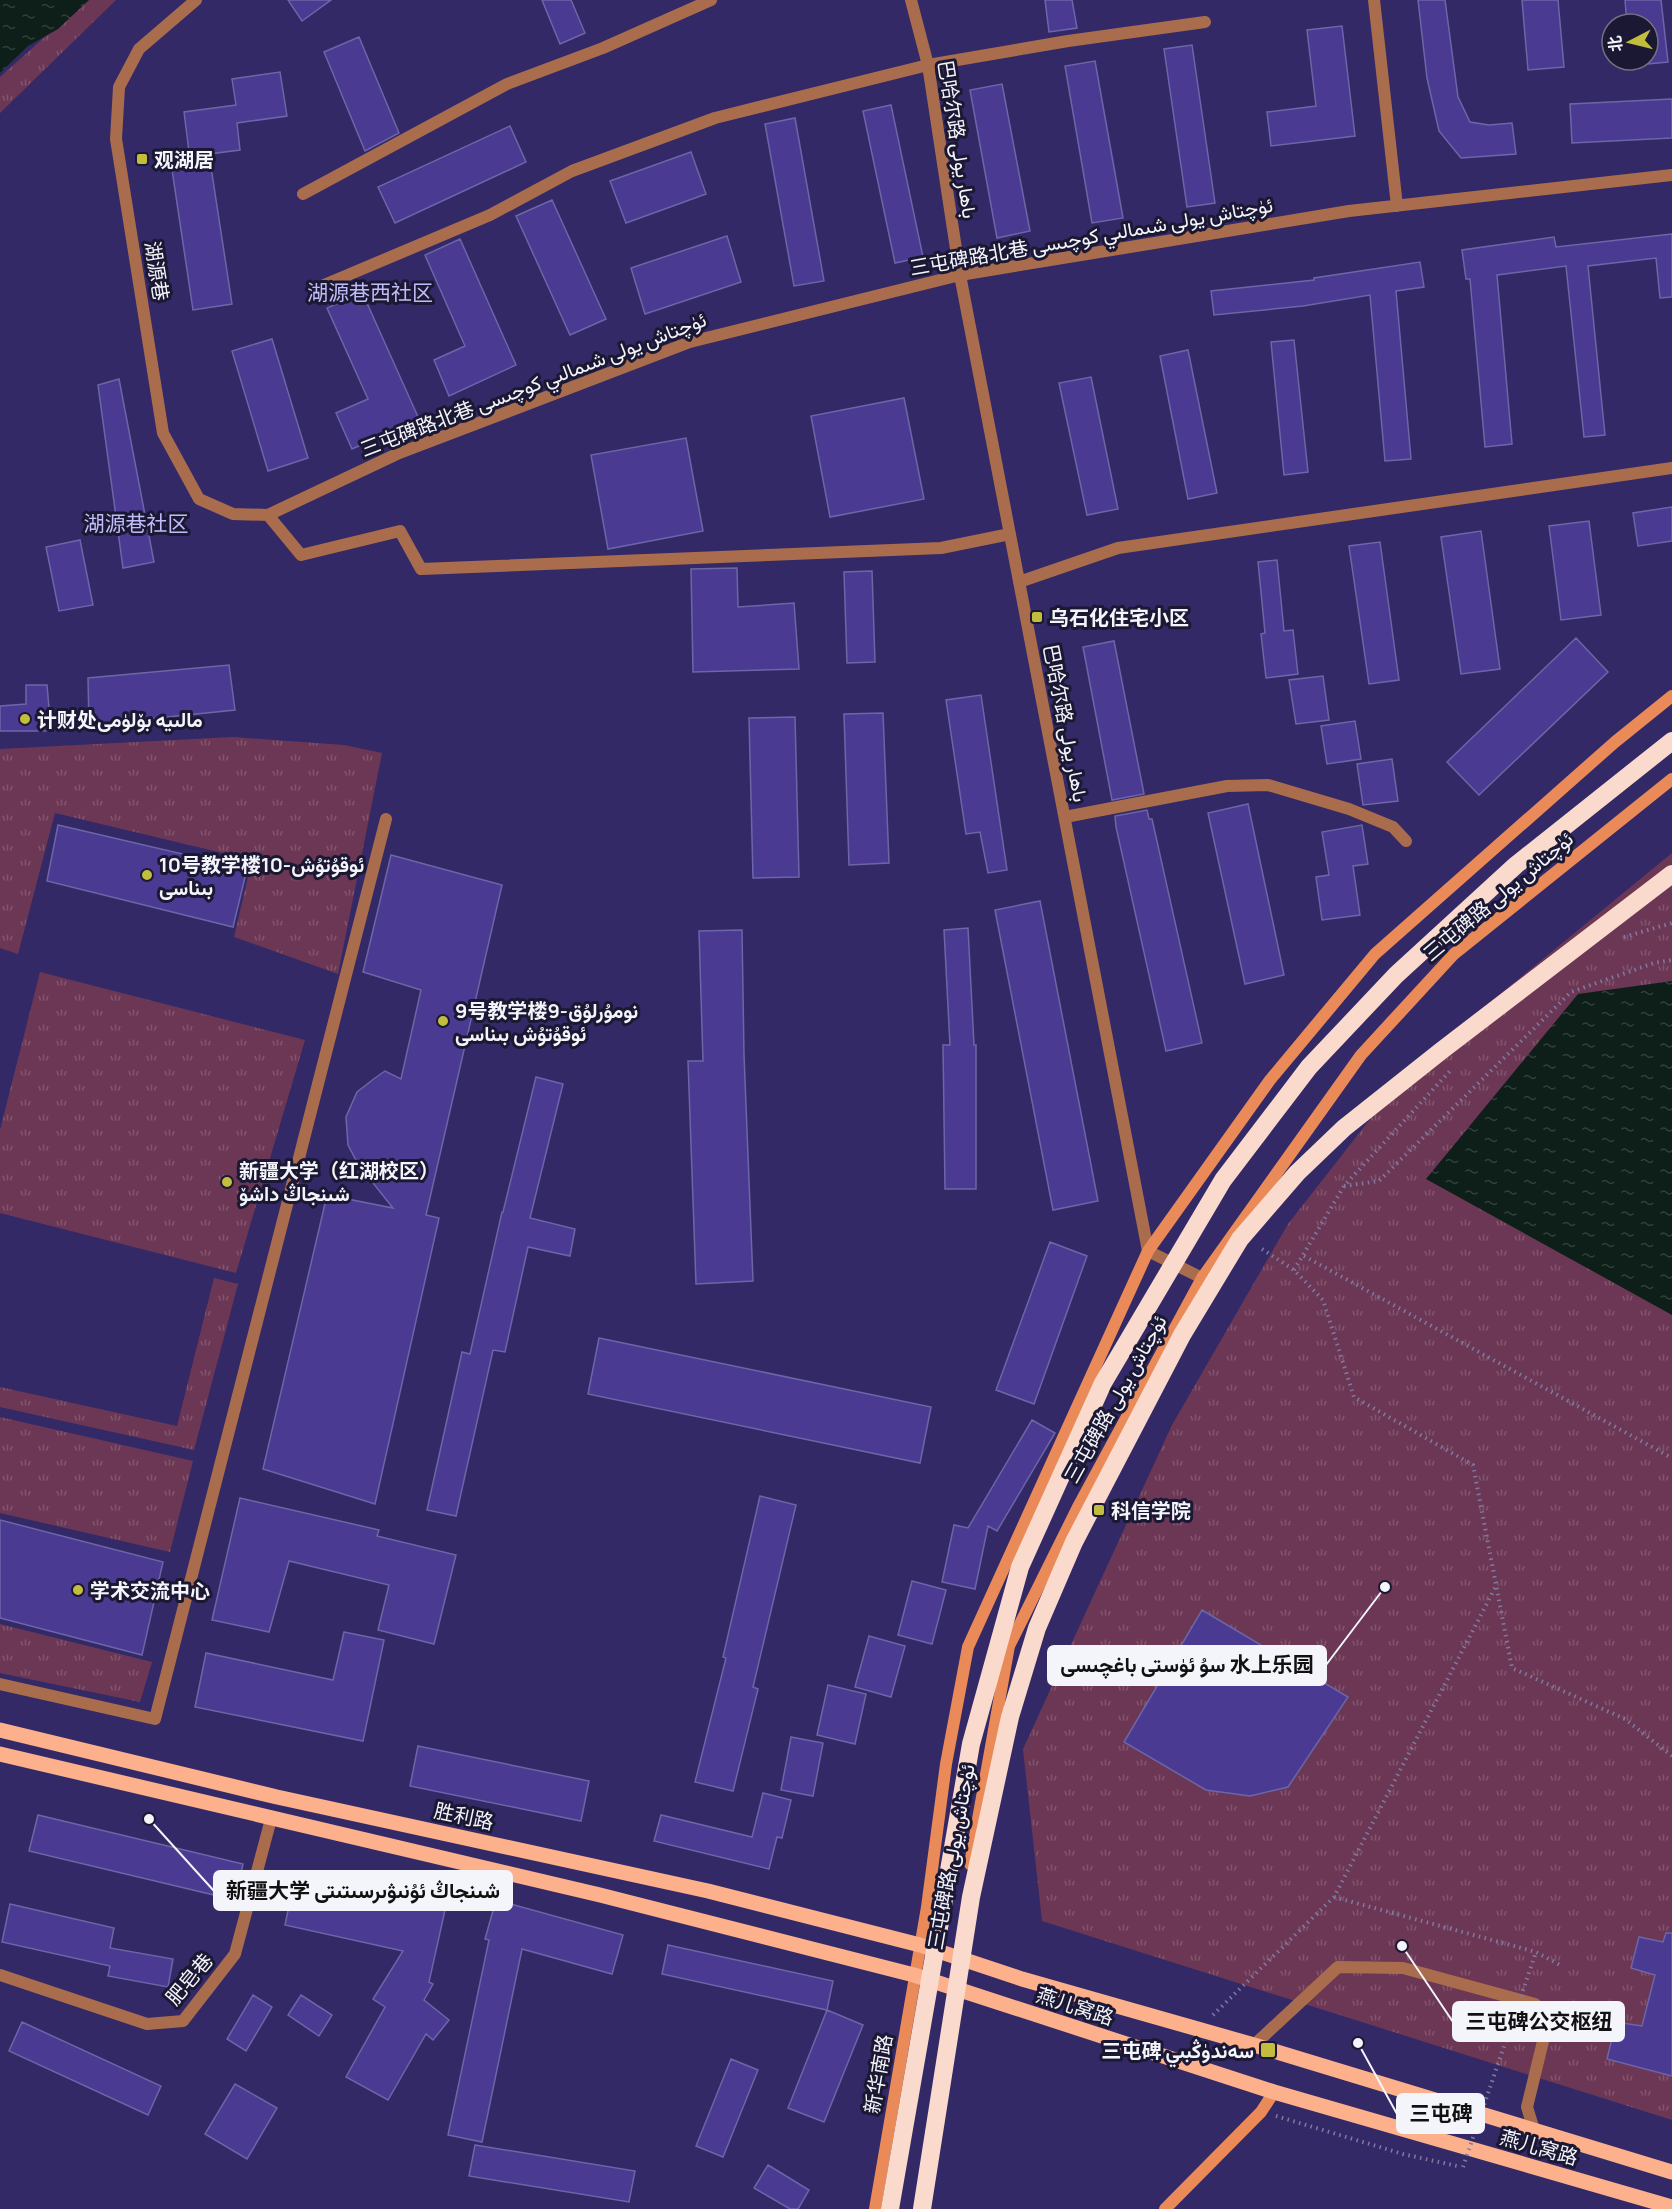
<svg xmlns="http://www.w3.org/2000/svg" width="1672" height="2209" viewBox="0 0 1672 2209" font-family="Manrope,Vazirmatn,'Noto Sans SC',sans-serif">
  <style>
    .grass { fill: url(#grass-tufts) }
    .water { fill: url(#water-ripples) }
    .building { fill: #4a3a91; stroke: #6c66a8; stroke-width: 1.5 }
    .lines { fill: none; stroke-linecap: round; stroke-linejoin: round }
    .path { stroke: #807aa2; stroke-width: 4; stroke-dasharray: 1.5 4.5; stroke-linecap: butt }
    .lane { stroke: #a96d4e; stroke-width: 12 }
    .street { stroke: #a96d4e; stroke-width: 12 }
    .secondary { stroke: #ea8a58; stroke-width: 12 }
    .primary { stroke: #fcb18c; stroke-width: 15 }
    .path-bridge { stroke: #807aa2; stroke-width: 4; stroke-dasharray: 1.5 4.5; stroke-linecap: butt }
    .highway-bridge { stroke: #f9dacc; stroke-width: 18 }
    .poi-dot { fill: #c2bd3f; stroke: #1b1833; stroke-width: 2 }
    .labels { text-anchor: middle; dominant-baseline: central; stroke-width: 6; stroke-linejoin: round; paint-order: stroke }
    .street-label { font-size: 20px; fill: #f4f4fb; stroke: #1b1833 }
    .poi-label { font-size: 20px; font-weight: bold; fill: #f4f4fb; stroke: #1b1833; text-anchor: start }
    .neighbourhood-label { font-size: 21px; fill: #c0bcf7; stroke: #1b1833 }
    .leader { fill: none; stroke: #f4f4fb; stroke-width: 2 }
    .callout-dot { fill: #f4f4fb; stroke: #1b1833; stroke-width: 2 }
    .callout { fill: #f4f4fb; stroke: #f4f4fb; stroke-width: 2 }
    .callout-label { font-size: 21px; text-anchor: middle; font-weight: bold; fill: #111 }
  </style>
  <defs>
    <pattern id="grass-tufts" width="24" height="20" patternUnits="userSpaceOnUse" patternTransform="scale(1.5)"><rect width="24" height="20" fill="#6c3755"/><path d="M3 7l-1-3M5 7V3M7 7l1-3M15 17l-1-3M17 17v-4M19 17l1-3" fill="none" stroke="#82556e"/></pattern>
    <pattern id="water-ripples" width="26" height="14" patternUnits="userSpaceOnUse" patternTransform="scale(1.5)"><rect width="26" height="14" fill="#0d1f18"/><path d="M2 4q2-2 4 0t4 0M15 11q2-2 4 0t4 0" fill="none" stroke="#31403a"/></pattern>
  </defs>
  <rect width="100%" height="100%" fill="#332966"/>
  <path class="grass" d="M 86,0 L 116,0 L 0,113 L 0,77 Z
    M 233,737 L 344,745 L 382,753 L 338,974 L 234,937 L 252,860 L 55,813 L 18,954 L 0,948 L 0,749 Z
    M 1672,853 L 1672,2120 L 1042,1921 L 1023,1749 L 1172,1425 L 1288,1224 L 1410,1068 Z
    M 40,972 L 305,1040 L 236,1273 L 0,1213 L 0,1130 Z
    M 214,1278 L 238,1284 L 194,1450 L 0,1407 L 0,1387 L 177,1426 Z
    M 0,1417 L 193,1461 L 170,1552 L 0,1513 Z
    M 0,1624 L 152,1662 L 140,1702 L 0,1673 Z"/>
  <path class="water" d="M 0,0 L 89,0 L 58,29 L 28,46 L 0,73 Z
    M 1672,981 L 1672,1315 L 1426,1179 L 1578,994 Z"/>
  <path class="building" d="M 288,0 L 331,0 L 302,21 Z
    M 542,0 L 571,0 L 585,33 L 560,44 Z
    M 1045,0 L 1072,0 L 1077,28 L 1049,32 Z
    M 1418,0 L 1445,0 L 1458,97 L 1470,122 L 1489,125 L 1512,123 L 1516,154 L 1461,158 L 1439,131 L 1427,78 Z
    M 1522,0 L 1558,0 L 1564,67 L 1528,70 Z
    M 1625,0 L 1661,0 L 1668,62 L 1648,64 L 1648,24 L 1627,24 Z
    M 1342,26 L 1355,136 L 1271,146 L 1267,112 L 1316,106 L 1307,30 Z
    M 359,37 L 399,133 L 365,151 L 324,52 Z
    M 1192,45 L 1215,203 L 1187,207 L 1164,49 Z
    M 1095,61 L 1123,218 L 1092,223 L 1065,66 Z
    M 280,72 L 287,116 L 237,123 L 240,150 L 209,154 L 232,304 L 193,310 L 171,163 L 190,160 L 184,112 L 236,105 L 232,79 Z
    M 1002,84 L 1030,231 L 997,238 L 970,90 Z
    M 1672,99 L 1672,138 L 1572,143 L 1570,104 Z
    M 891,105 L 923,257 L 895,263 L 863,111 Z
    M 795,118 L 824,281 L 794,286 L 765,124 Z
    M 510,126 L 526,162 L 395,223 L 378,187 Z
    M 691,152 L 706,194 L 626,223 L 610,181 Z
    M 552,200 L 606,319 L 570,335 L 516,216 Z
    M 1672,234 L 1672,297 L 1660,298 L 1656,258 L 1588,266 L 1605,435 L 1584,437 L 1566,266 L 1497,275 L 1512,444 L 1485,447 L 1470,279 L 1466,279 L 1462,250 L 1554,237 L 1556,247 Z
    M 727,236 L 741,282 L 645,314 L 631,268 Z
    M 460,239 L 516,365 L 449,396 L 434,360 L 465,346 L 425,255 Z
    M 1420,262 L 1424,287 L 1396,291 L 1411,459 L 1385,461 L 1370,295 L 1303,306 L 1214,315 L 1211,291 L 1314,280 L 1314,278 Z
    M 362,292 L 419,419 L 352,449 L 336,413 L 368,399 L 327,308 Z
    M 272,339 L 308,458 L 268,471 L 232,351 Z
    M 1294,340 L 1308,472 L 1284,475 L 1271,342 Z
    M 1188,350 L 1217,493 L 1188,499 L 1160,356 Z
    M 1091,377 L 1118,509 L 1087,515 L 1059,383 Z
    M 119,379 L 154,562 L 123,568 L 98,385 Z
    M 904,398 L 924,499 L 830,517 L 811,416 Z
    M 686,438 L 703,531 L 608,549 L 591,455 Z
    M 1672,507 L 1672,541 L 1638,546 L 1633,513 Z
    M 1589,521 L 1601,615 L 1561,620 L 1549,526 Z
    M 1481,531 L 1500,669 L 1461,674 L 1441,537 Z
    M 80,540 L 93,605 L 59,611 L 46,547 Z
    M 1380,542 L 1399,680 L 1369,684 L 1349,546 Z
    M 1277,560 L 1284,631 L 1293,630 L 1298,674 L 1266,678 L 1261,634 L 1265,633 L 1258,562 Z
    M 737,568 L 738,607 L 794,603 L 799,669 L 693,672 L 691,569 Z
    M 872,571 L 875,662 L 847,663 L 844,572 Z
    M 1576,638 L 1608,672 L 1479,795 L 1447,762 Z
    M 1114,641 L 1144,794 L 1112,800 L 1083,647 Z
    M 229,665 L 235,710 L 89,725 L 88,678 Z
    M 1323,676 L 1329,720 L 1296,724 L 1289,680 Z
    M 26,685 L 47,685 L 51,731 L 0,731 L 0,706 L 26,704 Z
    M 981,695 L 1007,870 L 988,873 L 980,832 L 966,834 L 946,700 Z
    M 883,713 L 889,863 L 849,865 L 844,714 Z
    M 795,717 L 799,877 L 753,878 L 749,718 Z
    M 1355,721 L 1361,759 L 1327,764 L 1321,726 Z
    M 1392,759 L 1398,801 L 1363,805 L 1357,764 Z
    M 1248,804 L 1284,975 L 1245,984 L 1208,813 Z
    M 1147,810 L 1149,819 L 1152,819 L 1202,1043 L 1166,1051 L 1116,827 L 1115,816 Z
    M 58,825 L 247,869 L 233,927 L 47,881 Z
    M 1362,825 L 1368,864 L 1353,866 L 1360,915 L 1322,920 L 1316,877 L 1329,875 L 1322,832 Z
    M 391,855 L 502,885 L 426,1215 L 439,1218 L 375,1504 L 263,1469 L 327,1195 L 393,1208 L 358,1164 L 348,1145 L 346,1117 L 357,1092 L 375,1078 L 385,1071 L 401,1079 L 421,990 L 363,972 Z
    M 1040,901 L 1098,1201 L 1053,1210 L 995,910 Z
    M 968,928 L 974,1045 L 976,1045 L 976,1189 L 945,1189 L 943,1045 L 950,1045 L 944,930 Z
    M 742,930 L 744,1055 L 753,1281 L 696,1284 L 688,1061 L 703,1061 L 699,931 Z
    M 536,1077 L 563,1084 L 530,1218 L 575,1229 L 570,1256 L 528,1247 L 505,1352 L 493,1350 L 456,1516 L 427,1510 L 462,1352 L 470,1354 L 502,1212 L 503,1212 Z
    M 1050,1242 L 1087,1256 L 1034,1404 L 996,1390 Z
    M 599,1338 L 931,1407 L 920,1463 L 588,1394 Z
    M 1032,1420 L 1055,1433 L 997,1531 L 988,1526 L 975,1589 L 942,1582 L 954,1525 L 968,1528 Z
    M 760,1496 L 796,1505 L 753,1687 L 758,1689 L 733,1791 L 695,1782 L 726,1658 L 723,1657 Z
    M 240,1498 L 379,1530 L 377,1536 L 456,1555 L 434,1644 L 378,1630 L 389,1585 L 289,1561 L 269,1632 L 212,1620 Z
    M 0,1520 L 163,1562 L 142,1655 L 0,1618 Z
    M 912,1581 L 946,1590 L 932,1644 L 898,1635 Z
    M 1202,1610 L 1348,1697 L 1288,1787 L 1250,1796 L 1206,1790 L 1124,1742 Z
    M 344,1632 L 384,1640 L 363,1741 L 195,1707 L 206,1653 L 333,1680 Z
    M 869,1636 L 905,1646 L 891,1697 L 855,1687 Z
    M 828,1685 L 866,1694 L 855,1744 L 817,1735 Z
    M 791,1737 L 823,1743 L 813,1796 L 781,1790 Z
    M 418,1746 L 589,1781 L 581,1821 L 410,1786 Z
    M 763,1793 L 791,1800 L 782,1838 L 777,1837 L 769,1869 L 654,1841 L 661,1815 L 752,1837 Z
    M 38,1815 L 243,1864 L 235,1900 L 29,1851 Z
    M 295,1877 L 445,1910 L 429,1982 L 433,1984 L 424,2000 L 449,2020 L 433,2040 L 426,2034 L 388,2100 L 346,2077 L 385,2007 L 373,1999 L 403,1951 L 285,1925 Z
    M 496,1900 L 623,1935 L 612,1974 L 522,1949 L 482,2142 L 448,2135 L 489,1940 L 485,1939 Z
    M 10,1904 L 114,1928 L 110,1948 L 173,1959 L 168,1987 L 108,1976 L 110,1966 L 2,1942 Z
    M 1666,1933 L 1672,1933 L 1672,2076 L 1607,2059 L 1616,2022 L 1642,2026 L 1655,1975 L 1631,1968 L 1639,1937 L 1663,1942 Z
    M 668,1945 L 833,1981 L 827,2010 L 662,1974 Z
    M 253,1995 L 272,2007 L 246,2051 L 227,2039 Z
    M 301,1995 L 332,2015 L 319,2036 L 288,2015 Z
    M 827,2010 L 863,2025 L 824,2122 L 788,2108 Z
    M 22,2022 L 161,2086 L 148,2115 L 9,2051 Z
    M 731,2059 L 758,2070 L 723,2157 L 696,2146 Z
    M 235,2084 L 277,2108 L 247,2159 L 205,2134 Z
    M 475,2145 L 635,2171 L 629,2202 L 469,2176 Z
    M 768,2165 L 809,2190 L 798,2209 L 790,2209 L 754,2188 Z"/>
  <g class="lines">
    <path class="path" d="M 1624,937 L 1672,923
      M 1344,1186 L 1379,1181 L 1571,992 L 1654,963 L 1672,960
      M 1262,1249 L 1294,1270 L 1323,1300 L 1354,1397 L 1473,1465 L 1512,1668 L 1625,1719 L 1672,1756
      M 1304,1256 L 1672,1458
      M 1294,1270 L 1344,1186 L 1450,1071
      M 1334,1897 L 1536,1952 L 1560,1965
      M 1213,2015 L 1334,1897 L 1495,1588
      M 1276,2116 L 1403,2154 L 1457,2166"/>
    <path class="lane" d="M 1065,817 L 1227,786 L 1268,785 L 1349,809 L 1393,827 L 1406,841
      M 0,1684 L 155,1719 L 386,819
      M 1254,2045 L 1338,1967 L 1403,1968 L 1535,2004 L 1546,2029 L 1527,2107 L 1534,2130"/>
    <path class="street" d="M 196,0 L 139,49 L 119,87 L 116,139 L 163,433 L 199,499 L 233,514 L 268,515 L 397,454 L 690,342 L 960,275 L 1349,211 L 1672,175
      M 911,0 L 928,65 L 960,275 L 1148,1251 L 1202,1278
      M 1374,0 L 1397,206
      M 303,194 L 507,84 L 603,48 L 711,0
      M 317,288 L 490,215 L 572,171 L 715,118 L 928,65 L 1068,41 L 1205,22
      M 268,515 L 301,555 L 400,531 L 421,569 L 941,548 L 1010,534
      M 1019,582 L 1118,548 L 1672,468
      M 0,1975 L 147,2024 L 183,2021 L 235,1954 L 271,1819"/>
    <path class="secondary" d="M 970,1864 L 1009,1646 L 1079,1505 L 1202,1278 L 1361,1055 L 1454,954 L 1672,779
      M 875,2209 L 927,1907 L 946,1764 L 968,1647 L 1148,1251 L 1270,1080 L 1375,954 L 1615,742 L 1672,696
      M 1165,2209 L 1261,2112 L 1274,2092"/>
    <path class="primary" d="M 0,1730 L 277,1797 L 708,1891 L 920,1945 L 1022,1979 L 1254,2045 L 1672,2172
      M 0,1754 L 600,1895 L 914,1975 L 1274,2092 L 1672,2207"/>
    <path class="path-bridge" d="M 1463,2167 L 1536,1952"/>
    <path class="highway-bridge" d="M 890,2209 L 971,1744 L 1020,1567 L 1103,1383 L 1223,1180 L 1309,1067 L 1396,975 L 1516,865 L 1672,741
      M 922,2209 L 971,1897 L 1010,1717 L 1037,1628 L 1074,1542 L 1182,1335 L 1240,1239 L 1297,1173 L 1344,1128 L 1441,1051 L 1672,874"/>
  </g>
  <g class="poi-dot">
    <rect x="136" y="153" width="12" height="12" rx="3"/>
    <rect x="1031" y="611" width="12" height="12" rx="3"/>
    <circle cx="25" cy="719" r="6"/>
    <circle cx="147" cy="875" r="6"/>
    <circle cx="443" cy="1021" r="6"/>
    <circle cx="227" cy="1182" r="6"/>
    <rect x="1093" y="1504" width="12" height="12" rx="3"/>
    <circle cx="78" cy="1590" r="6"/>
    <rect x="1260" y="2042" width="16" height="16" rx="3"/>
  </g>
  <g class="labels">
    <g class="street-label">
      <text transform="translate(958 139) rotate(81)">巴哈尔路 باھار يولى</text>
      <text transform="translate(1091 236) rotate(-10)">三屯碑路北巷 ئۈچتاش يولى شىمالىي كوچىسى</text>
      <text transform="translate(157 271) rotate(81)">湖源巷</text>
      <text transform="translate(533 384) rotate(-21)">三屯碑路北巷 ئۈچتاش يولى شىمالىي كوچىسى</text>
      <text transform="translate(1066 723) rotate(79)">巴哈尔路 باھار يولى</text>
      <text transform="translate(1498 896) rotate(-40)">三屯碑路 ئۈچتاش يولى</text>
      <text transform="translate(1115 1399) rotate(-61)">三屯碑路 ئۈچتاش يولى</text>
      <text transform="translate(464 1816) rotate(12)">胜利路</text>
      <text transform="translate(951 1857) rotate(-80)">三屯碑路 ئۈچتاش يولى</text>
      <text transform="translate(189 1979) rotate(-50)">肥皂巷</text>
      <text transform="translate(1075 2006) rotate(18)">燕儿窝路</text>
      <text transform="translate(878 2074) rotate(-80)">新华南路</text>
      <text transform="translate(1539 2147) rotate(16)">燕儿窝路</text>
    </g>
    <g class="poi-label">
      <text x="154" y="159">观湖居</text>
      <text x="1049" y="617">乌石化住宅小区</text>
      <text x="37" y="719">计财处مالىيە بۆلۈمى</text>
      <text x="159" y="864">10号教学楼10-ئوقۇتۇش<tspan x="159" dy="23">بىناسى</tspan></text>
      <text x="455" y="1010">9号教学楼9-نومۇرلۇق<tspan x="455" dy="23">ئوقۇتۇش بىناسى</tspan></text>
      <text x="239" y="1170">新疆大学（红湖校区）<tspan x="239" dy="23">شىنجاڭ داشۆ</tspan></text>
      <text x="1111" y="1510">科信学院</text>
      <text x="90" y="1590">学术交流中心</text>
      <text x="1254" y="2050" text-anchor="end">三屯碑 سەندۈڭبىي</text>
    </g>
    <g class="neighbourhood-label">
      <text x="370" y="292">湖源巷西社区</text>
      <text x="136" y="523">湖源巷社区</text>
    </g>
  </g>
  <path class="leader" d="M1385 1587L1326 1665M149 1819L214 1891M1402 1946L1453 2022M1358 2043L1397 2114"/>
  <g class="callout-dot">
    <circle cx="1385" cy="1587" r="6"/>
    <circle cx="149" cy="1819" r="6"/>
    <circle cx="1402" cy="1946" r="6"/>
    <circle cx="1358" cy="2043" r="6"/>
  </g>
  <g class="callout">
    <rect x="1048" y="1646" width="278" height="39" rx="6"/>
    <rect x="214" y="1871" width="298" height="39" rx="6"/>
    <rect x="1453" y="2002" width="171" height="39" rx="6"/>
    <rect x="1397" y="2094" width="87" height="39" rx="6"/>
  </g>
  <g class="callout-label">
    <text x="1187" y="1672">سۇ ئۈستى باغچىسى 水上乐园</text>
    <text x="363" y="1898">新疆大学 شىنجاڭ ئۇنىۋىرسىتىتى</text>
    <text x="1539" y="2029">三屯碑公交枢纽</text>
    <text x="1441" y="2121">三屯碑</text>
  </g>
  <g transform="translate(1630 42) rotate(263)"><circle r="28" fill="#1b1833" stroke="#727083" stroke-width="1.5"/>
  <path d="M0-4.5L10 22L0 15L-10 22Z" fill="#c2bd3f"/>
  <text y="-9" font-size="16" font-weight="bold" text-anchor="middle" fill="#f4f4fb">北</text>
  </g>
</svg>
